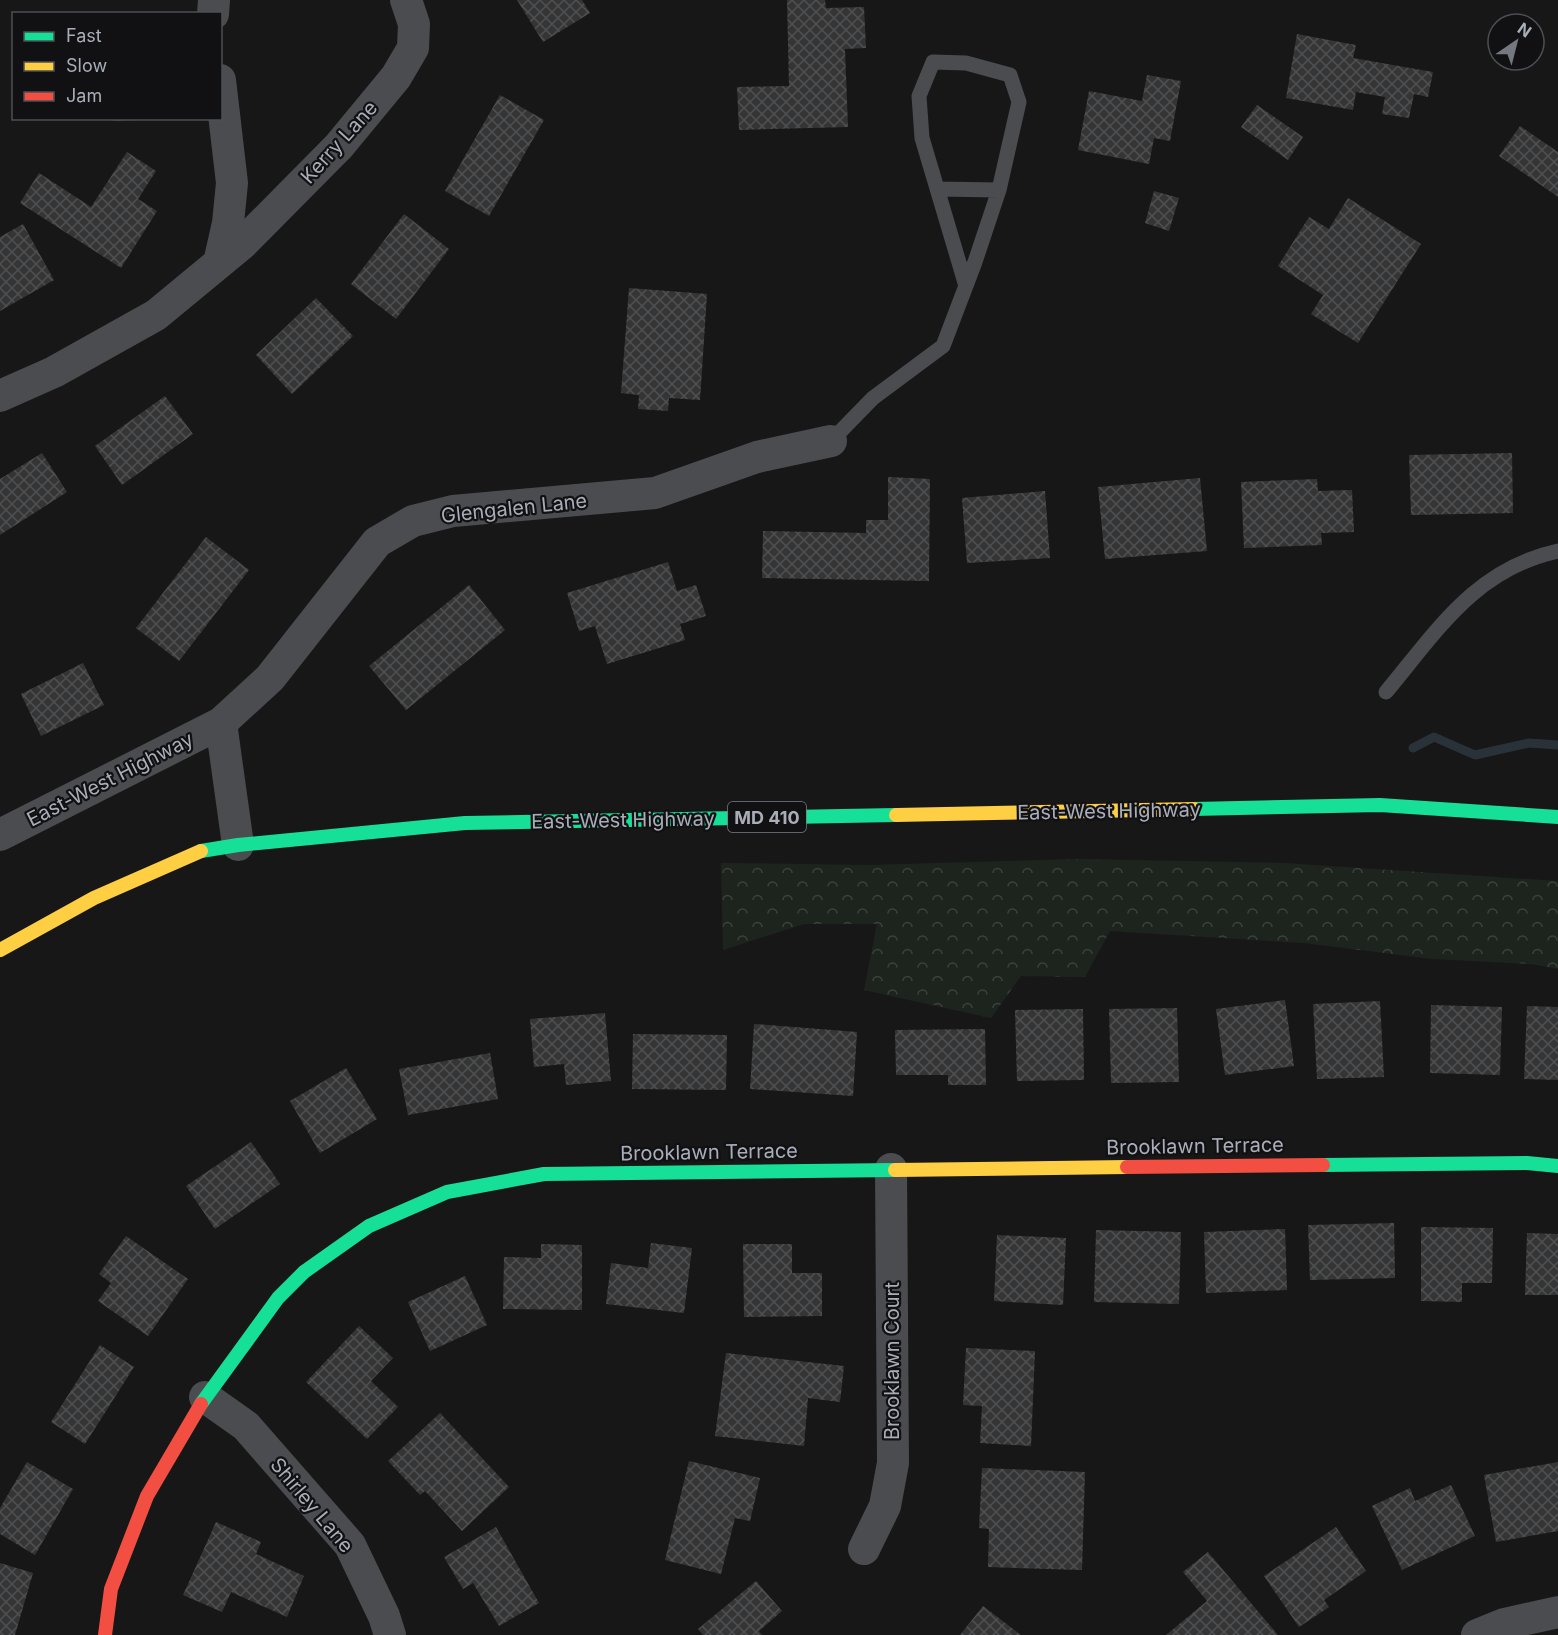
<svg xmlns="http://www.w3.org/2000/svg" width="1558" height="1635" viewBox="0 0 1558 1635" font-family="Inter,sans-serif">
  <style>
    .forest { fill: url(#forest-crowns) }
    .lines { fill: none; stroke-linecap: round; stroke-linejoin: round }
    .stream { stroke: #2a3239; stroke-width: 9 }
    .building { fill: url(#building-cross-hatch) }
    .lane { stroke: #4b4c50; stroke-width: 15 }
    .street { stroke: #4b4c50; stroke-width: 32 }
    .fast { stroke: #16e098; stroke-width: 14 }
    .slow { stroke: #ffcf43; stroke-width: 14 }
    .jam { stroke: #f24e42; stroke-width: 14 }
    .labels { text-anchor: middle; dominant-baseline: central; stroke-width: 4.5; stroke-linejoin: round; paint-order: stroke }
    .shield { fill: #111113; stroke: #7b7e86; stroke-width: 1.5 }
    .shield-label { font-size: 18px; font-weight: bold; fill: #a8adb8 }
    .street-label { font-size: 20px; fill: #a8adb8; stroke: #111113 }
  </style>
  <defs>
    <pattern id="forest-crowns" width="20" height="18" patternUnits="userSpaceOnUse" patternTransform="scale(1.5)"><rect width="20" height="18" fill="#1d241e"/><path d="M2 6a3 3 0 1 1 6 0M12 15a3 3 0 1 1 6 0" fill="none" stroke="#3b413d"/></pattern>
    <pattern id="building-cross-hatch" width="8" height="8" patternUnits="userSpaceOnUse" patternTransform="scale(1.5)"><rect width="8" height="8" fill="#353536"/><path d="M0 0l8 8M0 8l8-8" fill="none" stroke="#4f5051"/></pattern>
  </defs>
  <rect width="100%" height="100%" fill="#171717"/>
  <path class="forest" d="M 1079,859 L 1284,863 L 1558,881 L 1558,969 L 1531,964 L 1432,959 L 1304,943 L 1110,931 L 1085,977 L 1021,976 L 991,1018 L 864,990 L 877,924 L 804,924 L 723,950 L 721,863 L 869,865 Z"/>
  <g class="lines">
    <path class="stream" d="M 1413,748 L 1434,737 L 1475,755 L 1529,743 L 1558,745"/>
  </g>
  <path class="building" d="M 517,0 L 582,0 L 590,13 L 543,42 Z
    M 787,0 L 825,0 L 826,8 L 864,7 L 866,48 L 845,49 L 848,127 L 739,130 L 737,87 L 789,86 Z
    M 1297,34 L 1356,45 L 1353,58 L 1433,72 L 1428,97 L 1414,94 L 1409,118 L 1382,114 L 1385,97 L 1356,92 L 1353,110 L 1286,98 Z
    M 1147,75 L 1181,81 L 1170,141 L 1154,138 L 1149,164 L 1078,150 L 1089,91 L 1142,101 Z
    M 500,95 L 544,120 L 489,216 L 445,191 Z
    M 1257,105 L 1303,137 L 1288,160 L 1241,127 Z
    M 113,118 L 134,118 L 134,120 L 113,121 Z
    M 1520,126 L 1558,152 L 1558,197 L 1499,156 Z
    M 127,152 L 156,171 L 138,199 L 157,211 L 121,268 L 20,203 L 39,173 L 91,207 Z
    M 1154,191 L 1179,198 L 1169,231 L 1145,223 Z
    M 1348,198 L 1421,244 L 1358,343 L 1311,314 L 1323,295 L 1278,266 L 1309,217 L 1329,229 Z
    M 404,214 L 449,249 L 396,319 L 351,284 Z
    M 23,224 L 54,280 L 0,311 L 0,237 Z
    M 629,288 L 707,294 L 700,400 L 669,398 L 668,411 L 638,409 L 639,395 L 621,393 Z
    M 316,298 L 353,336 L 292,394 L 256,355 Z
    M 165,396 L 193,434 L 122,485 L 95,446 Z
    M 42,453 L 67,492 L 0,535 L 0,479 Z
    M 1512,453 L 1513,513 L 1411,515 L 1409,455 Z
    M 888,477 L 930,479 L 929,581 L 762,578 L 763,531 L 866,533 L 866,520 L 888,520 Z
    M 1200,478 L 1207,551 L 1105,559 L 1098,487 Z
    M 1317,479 L 1318,491 L 1352,490 L 1354,532 L 1321,533 L 1322,545 L 1244,548 L 1241,482 Z
    M 1045,491 L 1050,558 L 967,563 L 962,498 Z
    M 206,537 L 249,570 L 179,661 L 136,628 Z
    M 668,562 L 677,591 L 696,585 L 706,616 L 680,624 L 685,640 L 607,664 L 595,626 L 579,631 L 567,593 Z
    M 469,585 L 505,630 L 406,710 L 369,666 Z
    M 83,663 L 104,705 L 41,736 L 21,694 Z
    M 1285,1000 L 1294,1066 L 1225,1075 L 1216,1009 Z
    M 1380,1001 L 1384,1077 L 1317,1079 L 1313,1004 Z
    M 1431,1005 L 1502,1007 L 1500,1075 L 1430,1073 Z
    M 1527,1006 L 1558,1007 L 1558,1080 L 1524,1079 Z
    M 1177,1008 L 1179,1082 L 1111,1083 L 1109,1009 Z
    M 1083,1009 L 1084,1080 L 1017,1081 L 1015,1010 Z
    M 605,1013 L 611,1081 L 566,1085 L 564,1064 L 534,1067 L 530,1019 Z
    M 754,1024 L 857,1032 L 853,1096 L 750,1089 Z
    M 985,1029 L 986,1085 L 948,1085 L 948,1075 L 896,1075 L 895,1030 Z
    M 633,1034 L 727,1035 L 726,1090 L 632,1089 Z
    M 490,1053 L 498,1099 L 408,1115 L 399,1069 Z
    M 346,1068 L 377,1119 L 320,1153 L 290,1101 Z
    M 251,1142 L 280,1184 L 215,1229 L 186,1186 Z
    M 1394,1223 L 1395,1278 L 1310,1280 L 1308,1225 Z
    M 1421,1227 L 1493,1228 L 1492,1283 L 1462,1283 L 1462,1302 L 1421,1301 Z
    M 1285,1229 L 1287,1290 L 1206,1293 L 1204,1232 Z
    M 1096,1230 L 1181,1232 L 1179,1304 L 1094,1302 Z
    M 1527,1233 L 1558,1234 L 1558,1295 L 1525,1295 Z
    M 997,1235 L 1066,1238 L 1063,1305 L 994,1301 Z
    M 126,1236 L 188,1279 L 148,1336 L 98,1301 L 111,1283 L 99,1274 Z
    M 651,1243 L 692,1248 L 684,1313 L 606,1304 L 611,1263 L 648,1268 Z
    M 541,1244 L 582,1245 L 582,1310 L 503,1309 L 504,1257 L 541,1258 Z
    M 743,1244 L 792,1244 L 792,1273 L 822,1273 L 822,1316 L 744,1317 Z
    M 465,1276 L 487,1325 L 430,1351 L 408,1302 Z
    M 359,1326 L 393,1358 L 371,1381 L 398,1407 L 367,1439 L 306,1382 Z
    M 100,1345 L 134,1367 L 85,1444 L 51,1422 Z
    M 966,1348 L 1035,1351 L 1031,1446 L 980,1443 L 982,1406 L 963,1405 Z
    M 726,1353 L 844,1366 L 840,1402 L 808,1398 L 804,1446 L 715,1436 Z
    M 440,1413 L 509,1487 L 462,1531 L 425,1491 L 420,1495 L 388,1461 Z
    M 689,1461 L 760,1478 L 750,1521 L 735,1518 L 721,1574 L 665,1560 Z
    M 27,1462 L 73,1489 L 35,1555 L 0,1534 L 0,1508 Z
    M 1558,1462 L 1558,1531 L 1496,1542 L 1484,1475 Z
    M 982,1468 L 1085,1472 L 1082,1570 L 988,1567 L 989,1529 L 979,1528 Z
    M 1451,1485 L 1475,1536 L 1402,1570 L 1372,1506 L 1410,1488 L 1415,1501 Z
    M 216,1522 L 261,1542 L 256,1554 L 304,1576 L 287,1617 L 231,1592 L 222,1612 L 183,1595 Z
    M 496,1527 L 539,1603 L 499,1626 L 473,1583 L 463,1589 L 444,1557 Z
    M 1336,1527 L 1366,1571 L 1324,1600 L 1329,1607 L 1299,1627 L 1264,1576 Z
    M 1208,1552 L 1278,1635 L 1166,1635 L 1207,1601 L 1183,1572 Z
    M 0,1563 L 33,1573 L 15,1635 L 0,1635 Z
    M 756,1581 L 782,1611 L 759,1631 L 762,1635 L 703,1635 L 698,1629 Z
    M 983,1606 L 1021,1635 L 960,1635 Z"/>
  <g class="lines">
    <path class="lane" d="M 937,189 L 999,190
      M 831,441 L 873,398 L 943,346 L 975,262 L 999,190 L 1019,102 L 1010,75 L 966,63 L 933,62 L 919,96 L 922,138 L 966,286
      M 1386,692 C 1437,631 1475,569 1558,551"/>
    <path class="street" d="M 213,14 L 214,0
      M 219,263 L 228,223 L 232,183 L 220,80
      M 0,396 L 54,372 L 156,315 L 242,244 L 339,146 L 396,77 L 413,48 L 414,24 L 406,0
      M 0,835 L 221,723
      M 238,845 L 221,723 L 270,678 L 377,542 L 413,521 L 453,511 L 655,493 L 757,457 L 831,441
      M 205,1397 L 246,1426 L 350,1545 L 384,1616 L 390,1635
      M 864,1549 L 885,1506 L 893,1463 L 891,1169
      M 1477,1635 L 1504,1624 L 1558,1612"/>
    <path class="fast" d="M 1194,809 L 1380,805 L 1558,817
      M 201,851 L 238,845 L 465,823 L 896,815
      M 1323,1165 L 1527,1163 L 1558,1166
      M 201,1404 L 278,1298 L 304,1272 L 369,1226 L 447,1192 L 544,1174 L 895,1170"/>
    <path class="slow" d="M 896,815 L 1194,809
      M 0,950 L 94,898 L 201,851
      M 895,1170 L 1127,1167"/>
    <path class="jam" d="M 1127,1167 L 1323,1165
      M 105,1635 L 111,1589 L 147,1496 L 201,1404"/>
  </g>
  <g class="labels">
    <rect class="shield" x="728" y="802" width="78" height="30" rx="4.5"/>
    <g class="shield-label">
      <text x="767" y="817">MD 410</text>
    </g>
    <g class="street-label">
      <text transform="translate(339 142) rotate(-48)">Kerry Lane</text>
      <text transform="translate(514 508) rotate(-6)">Glengalen Lane</text>
      <text transform="translate(110 779) rotate(-27)">East-West Highway</text>
      <text transform="translate(1109 811) rotate(-1)">East-West Highway</text>
      <text transform="translate(623 820) rotate(-1)">East-West Highway</text>
      <text transform="translate(1195 1146) rotate(-1)">Brooklawn Terrace</text>
      <text transform="translate(709 1152) rotate(-1)">Brooklawn Terrace</text>
      <text transform="translate(892 1361) rotate(-90)">Brooklawn Court</text>
      <text transform="translate(312 1505) rotate(50)">Shirley Lane</text>
    </g>
  </g>
  <rect x="12" y="12" width="210" height="108" fill="#111113" stroke="#4d4f55" stroke-width="1.5"/>
  <rect x="24" y="32" width="30" height="9" fill="#16e098" stroke="#4d4f55" stroke-width="1.5"/>
  <text x="66" y="42" font-size="18" fill="#a8adb8">Fast</text>
  <rect x="24" y="62" width="30" height="9" fill="#ffcf43" stroke="#4d4f55" stroke-width="1.5"/>
  <text x="66" y="72" font-size="18" fill="#a8adb8">Slow</text>
  <rect x="24" y="92" width="30" height="9" fill="#f24e42" stroke="#4d4f55" stroke-width="1.5"/>
  <text x="66" y="102" font-size="18" fill="#a8adb8">Jam</text>
  <g transform="translate(1516 42) rotate(35)"><circle r="28" fill="#111113" stroke="#4d4f55" stroke-width="1.5"/>
  <path d="M0-4.5L10 22L0 15L-10 22Z" fill="#757880"/>
  <text y="-9" font-size="16" font-weight="bold" text-anchor="middle" fill="#a8adb8">N</text>
  </g>
</svg>
